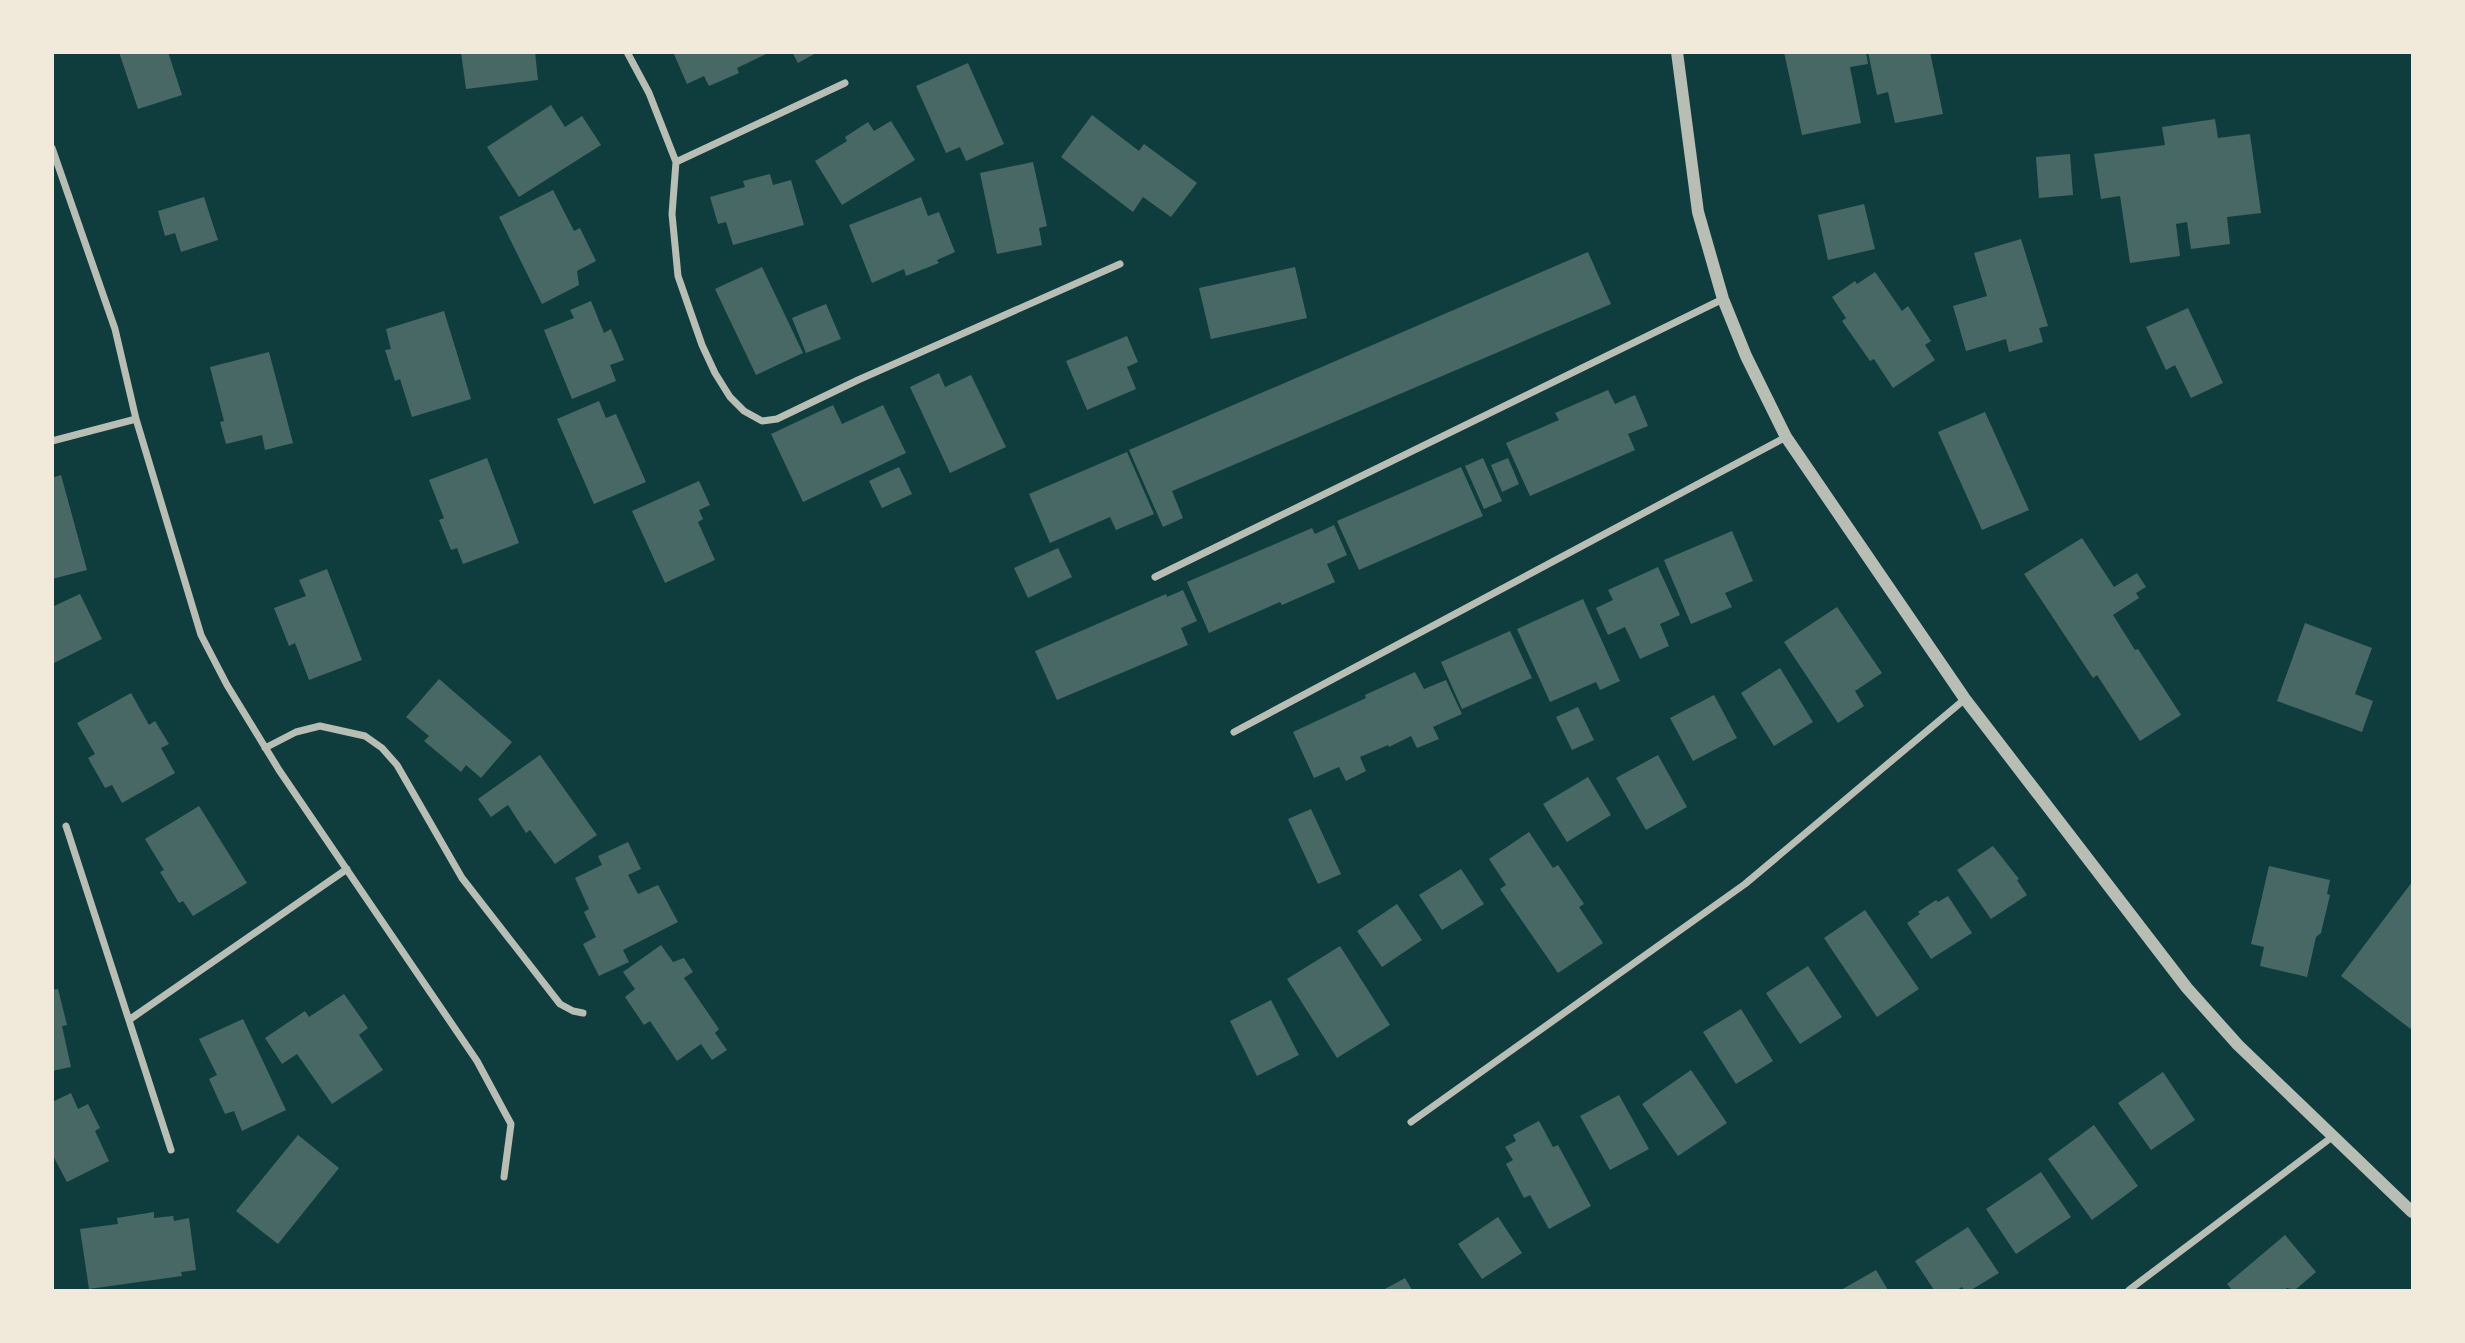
<svg xmlns="http://www.w3.org/2000/svg" width="2465" height="1343" viewBox="0 0 2465 1343" font-family="'Nunito Sans',sans-serif">
  <style>
    .building { fill: #486865 }
    .lines { fill: none; stroke-linecap: round; stroke-linejoin: round }
    .minor { stroke: #b8beb3; stroke-width: 7 }
    .tertiary { stroke: #b8beb3; stroke-width: 12 }
  </style>
  <rect width="100%" height="100%" fill="#0f3d3e"/>
  <path class="building" d="M 119,52 L 168,52 L 182,95 L 138,109 Z
    M 461,52 L 535,52 L 538,80 L 466,89 Z
    M 673,52 L 770,52 L 737,68 L 739,73 L 709,86 L 704,76 L 687,84 Z
    M 792,52 L 818,52 L 798,63 Z
    M 1784,52 L 1866,52 L 1868,64 L 1850,67 L 1861,123 L 1802,135 Z
    M 1868,52 L 1930,52 L 1943,114 L 1895,123 L 1888,92 L 1877,95 Z
    M 968,63 L 1004,144 L 966,161 L 960,147 L 946,153 L 916,86 Z
    M 551,105 L 565,127 L 582,116 L 601,145 L 519,197 L 487,147 Z
    M 1092,115 L 1139,151 L 1144,144 L 1197,183 L 1171,217 L 1143,197 L 1133,212 L 1061,157 Z
    M 2215,119 L 2218,138 L 2250,134 L 2261,213 L 2227,217 L 2230,244 L 2191,249 L 2187,222 L 2176,224 L 2180,256 L 2130,263 L 2120,196 L 2101,199 L 2094,154 L 2165,145 L 2162,127 Z
    M 891,121 L 915,160 L 842,205 L 815,161 L 847,141 L 845,137 L 868,122 L 874,131 Z
    M 2070,154 L 2073,195 L 2039,198 L 2036,157 Z
    M 1033,162 L 1047,226 L 1039,228 L 1042,245 L 997,254 L 980,173 Z
    M 770,174 L 773,185 L 791,180 L 804,225 L 733,245 L 726,222 L 718,224 L 710,197 L 745,187 L 743,181 Z
    M 553,190 L 574,231 L 580,228 L 596,261 L 577,271 L 579,285 L 542,304 L 499,217 Z
    M 204,197 L 218,240 L 181,252 L 175,233 L 165,236 L 158,211 Z
    M 921,197 L 928,216 L 939,212 L 955,252 L 937,260 L 939,263 L 906,276 L 904,269 L 872,283 L 849,225 Z
    M 1864,204 L 1875,249 L 1828,260 L 1818,215 Z
    M 2021,239 L 2048,326 L 2039,328 L 2043,342 L 2009,352 L 2006,339 L 1966,351 L 1953,306 L 1987,296 L 1974,253 Z
    M 1588,252 L 1611,304 L 1172,491 L 1183,518 L 1163,527 L 1129,450 Z
    M 762,267 L 803,353 L 756,375 L 715,289 Z
    M 1295,267 L 1307,318 L 1211,339 L 1199,288 Z
    M 1875,272 L 1902,311 L 1908,306 L 1931,341 L 1925,345 L 1935,360 L 1893,388 L 1874,359 L 1870,361 L 1842,321 L 1846,318 L 1832,297 L 1855,281 L 1857,284 Z
    M 591,301 L 604,333 L 611,329 L 624,360 L 610,365 L 616,381 L 572,399 L 544,330 L 574,318 L 570,310 Z
    M 826,304 L 841,339 L 806,353 L 792,318 Z
    M 2188,308 L 2223,383 L 2191,398 L 2175,365 L 2166,370 L 2146,327 Z
    M 444,311 L 471,399 L 412,417 L 400,379 L 395,381 L 385,350 L 391,349 L 386,329 Z
    M 1127,336 L 1138,362 L 1127,367 L 1136,389 L 1087,410 L 1066,361 Z
    M 269,352 L 293,443 L 265,450 L 262,435 L 226,444 L 220,422 L 224,421 L 210,367 Z
    M 939,373 L 945,387 L 971,375 L 1006,447 L 950,473 L 910,387 Z
    M 1608,390 L 1615,404 L 1635,395 L 1648,426 L 1628,434 L 1635,450 L 1530,496 L 1506,443 L 1559,420 L 1555,413 Z
    M 599,401 L 606,418 L 616,414 L 646,482 L 594,504 L 557,419 Z
    M 833,405 L 842,424 L 883,405 L 906,453 L 803,502 L 771,434 Z
    M 1985,412 L 2029,510 L 1982,530 L 1938,432 Z
    M 1127,452 L 1154,514 L 1116,530 L 1110,517 L 1050,543 L 1029,494 Z
    M 487,458 L 519,543 L 463,564 L 457,548 L 451,550 L 439,520 L 444,518 L 429,480 Z
    M 1483,458 L 1502,501 L 1484,509 L 1465,466 Z
    M 1508,458 L 1519,484 L 1502,492 L 1491,465 Z
    M 899,467 L 912,494 L 882,508 L 869,481 Z
    M 1461,467 L 1483,516 L 1359,570 L 1337,521 Z
    M 61,475 L 87,570 L 52,579 L 52,478 Z
    M 699,481 L 710,505 L 699,510 L 703,519 L 698,522 L 715,560 L 665,583 L 632,511 Z
    M 1334,525 L 1347,555 L 1327,564 L 1335,582 L 1282,605 L 1280,602 L 1209,633 L 1187,582 L 1312,528 L 1315,534 Z
    M 1732,531 L 1753,581 L 1725,593 L 1732,607 L 1691,624 L 1664,560 Z
    M 2082,538 L 2114,587 L 2137,573 L 2146,587 L 2136,593 L 2139,598 L 2113,615 L 2135,650 L 2138,649 L 2181,715 L 2140,741 L 2097,675 L 2093,678 L 2024,574 Z
    M 1058,548 L 1072,577 L 1028,598 L 1014,568 Z
    M 1658,567 L 1680,615 L 1660,624 L 1669,646 L 1640,659 L 1625,627 L 1608,635 L 1596,608 L 1613,600 L 1608,590 Z
    M 327,569 L 362,660 L 309,680 L 295,643 L 289,646 L 274,608 L 306,596 L 299,580 Z
    M 1183,590 L 1197,621 L 1181,628 L 1188,645 L 1057,700 L 1035,651 L 1166,594 L 1167,597 Z
    M 80,594 L 102,639 L 52,664 L 52,607 Z
    M 1583,599 L 1620,681 L 1600,690 L 1596,682 L 1550,702 L 1517,629 Z
    M 1837,607 L 1882,673 L 1855,691 L 1864,706 L 1838,723 L 1784,642 Z
    M 2305,623 L 2372,648 L 2355,694 L 2373,701 L 2362,732 L 2277,701 Z
    M 1510,631 L 1532,678 L 1462,709 L 1441,662 Z
    M 1780,668 L 1813,722 L 1774,746 L 1741,693 Z
    M 1415,672 L 1424,689 L 1446,680 L 1462,714 L 1433,727 L 1439,739 L 1417,748 L 1411,736 L 1389,747 L 1388,745 L 1360,757 L 1366,771 L 1346,781 L 1339,767 L 1314,778 L 1293,732 L 1366,698 L 1365,695 Z
    M 439,679 L 512,742 L 481,778 L 466,765 L 461,772 L 424,741 L 429,736 L 406,717 Z
    M 131,693 L 149,725 L 155,721 L 169,744 L 161,748 L 175,773 L 122,803 L 112,785 L 105,788 L 88,758 L 95,754 L 77,723 Z
    M 1714,695 L 1737,738 L 1693,761 L 1670,718 Z
    M 1578,707 L 1594,740 L 1572,750 L 1556,717 Z
    M 540,755 L 597,835 L 555,864 L 530,830 L 526,833 L 508,805 L 491,817 L 478,799 Z
    M 1658,755 L 1687,807 L 1646,830 L 1616,778 Z
    M 1588,777 L 1611,815 L 1567,842 L 1543,804 Z
    M 199,806 L 247,883 L 193,916 L 183,901 L 179,903 L 160,872 L 164,870 L 145,839 Z
    M 1311,809 L 1341,874 L 1318,884 L 1288,819 Z
    M 1529,832 L 1553,868 L 1558,865 L 1584,904 L 1579,907 L 1603,943 L 1558,973 L 1500,889 L 1506,885 L 1489,859 Z
    M 628,842 L 641,869 L 628,875 L 638,894 L 658,885 L 678,922 L 623,950 L 629,962 L 599,976 L 583,944 L 596,937 L 584,912 L 589,909 L 575,878 L 602,865 L 598,856 Z
    M 1993,846 L 2019,879 L 2017,880 L 2027,895 L 1991,919 L 1957,870 Z
    M 2269,866 L 2330,880 L 2327,894 L 2330,895 L 2321,933 L 2316,937 L 2307,977 L 2260,966 L 2264,947 L 2251,944 Z
    M 1461,869 L 1484,904 L 1442,930 L 1419,895 Z
    M 2412,882 L 2412,1030 L 2341,976 Z
    M 1948,896 L 1972,933 L 1931,959 L 1907,923 L 1920,914 L 1918,912 L 1936,900 L 1938,902 Z
    M 1397,904 L 1422,940 L 1382,967 L 1357,931 Z
    M 1865,910 L 1919,989 L 1877,1017 L 1824,938 Z
    M 661,945 L 673,962 L 684,958 L 693,972 L 684,978 L 719,1029 L 715,1033 L 727,1050 L 712,1060 L 701,1044 L 677,1061 L 650,1021 L 644,1025 L 625,997 L 635,989 L 623,972 Z
    M 1340,946 L 1390,1025 L 1337,1058 L 1287,979 Z
    M 1808,966 L 1842,1017 L 1800,1044 L 1766,993 Z
    M 58,989 L 67,1025 L 62,1026 L 71,1067 L 52,1071 L 52,990 Z
    M 344,994 L 368,1028 L 359,1035 L 383,1070 L 332,1104 L 297,1054 L 282,1064 L 265,1038 L 305,1011 L 309,1017 Z
    M 1271,1000 L 1299,1055 L 1257,1076 L 1230,1021 Z
    M 1741,1009 L 1773,1061 L 1736,1084 L 1703,1032 Z
    M 243,1019 L 286,1110 L 242,1131 L 234,1111 L 225,1114 L 209,1079 L 217,1075 L 199,1039 Z
    M 1691,1070 L 1727,1123 L 1678,1156 L 1642,1104 Z
    M 2163,1072 L 2195,1120 L 2151,1150 L 2118,1103 Z
    M 71,1093 L 78,1109 L 88,1104 L 100,1128 L 95,1131 L 109,1161 L 67,1182 L 52,1154 L 52,1102 Z
    M 1619,1095 L 1649,1149 L 1610,1170 L 1580,1116 Z
    M 1539,1121 L 1553,1147 L 1558,1145 L 1591,1206 L 1549,1229 L 1530,1195 L 1524,1198 L 1506,1164 L 1513,1160 L 1505,1147 L 1516,1141 L 1513,1135 Z
    M 2094,1125 L 2138,1186 L 2092,1220 L 2048,1159 Z
    M 298,1135 L 339,1168 L 278,1244 L 236,1211 Z
    M 2041,1172 L 2071,1217 L 2016,1254 L 1986,1209 Z
    M 154,1212 L 154,1218 L 173,1216 L 174,1221 L 189,1218 L 196,1270 L 181,1272 L 182,1276 L 89,1289 L 80,1229 L 118,1224 L 117,1218 Z
    M 1498,1217 L 1522,1253 L 1482,1279 L 1458,1244 Z
    M 1968,1227 L 1999,1273 L 1971,1290 L 1964,1290 L 1962,1287 L 1957,1290 L 1934,1290 L 1915,1261 Z
    M 2285,1235 L 2316,1272 L 2295,1290 L 2287,1288 L 2284,1290 L 2232,1290 L 2227,1284 Z
    M 1876,1270 L 1888,1290 L 1841,1290 Z
    M 1405,1278 L 1412,1290 L 1383,1290 Z"/>
  <g class="lines">
    <path class="minor" d="M 627,52 L 649,93 L 676,162 L 672,214 L 678,276 L 702,345 L 715,373 L 730,397 L 744,411 L 762,421 L 777,419 L 858,380 L 1120,264
      M 52,148 L 115,329 L 136,419 L 201,635 L 227,685 L 279,770 L 477,1061 L 511,1124 L 504,1177
      M 676,162 L 845,83
      M 52,441 L 136,419
      M 1155,577 L 1723,299
      M 1234,732 L 1786,437
      M 265,748 L 296,732 L 320,726 L 365,736 L 382,748 L 397,765 L 462,878 L 560,1004 L 573,1011 L 583,1013
      M 66,826 L 171,1150
      M 129,1020 L 347,869
      M 1411,1122 L 1745,884 L 1965,699
      M 2129,1290 L 2332,1137"/>
    <path class="tertiary" d="M 1677,52 L 1698,212 L 1723,299 L 1746,356 L 1786,437 L 1965,699 L 2187,988 L 2238,1045 L 2412,1212"/>
  </g>
  <rect width="2465" height="1343" fill="none" stroke="#f1e9da" stroke-width="108"/>
</svg>
